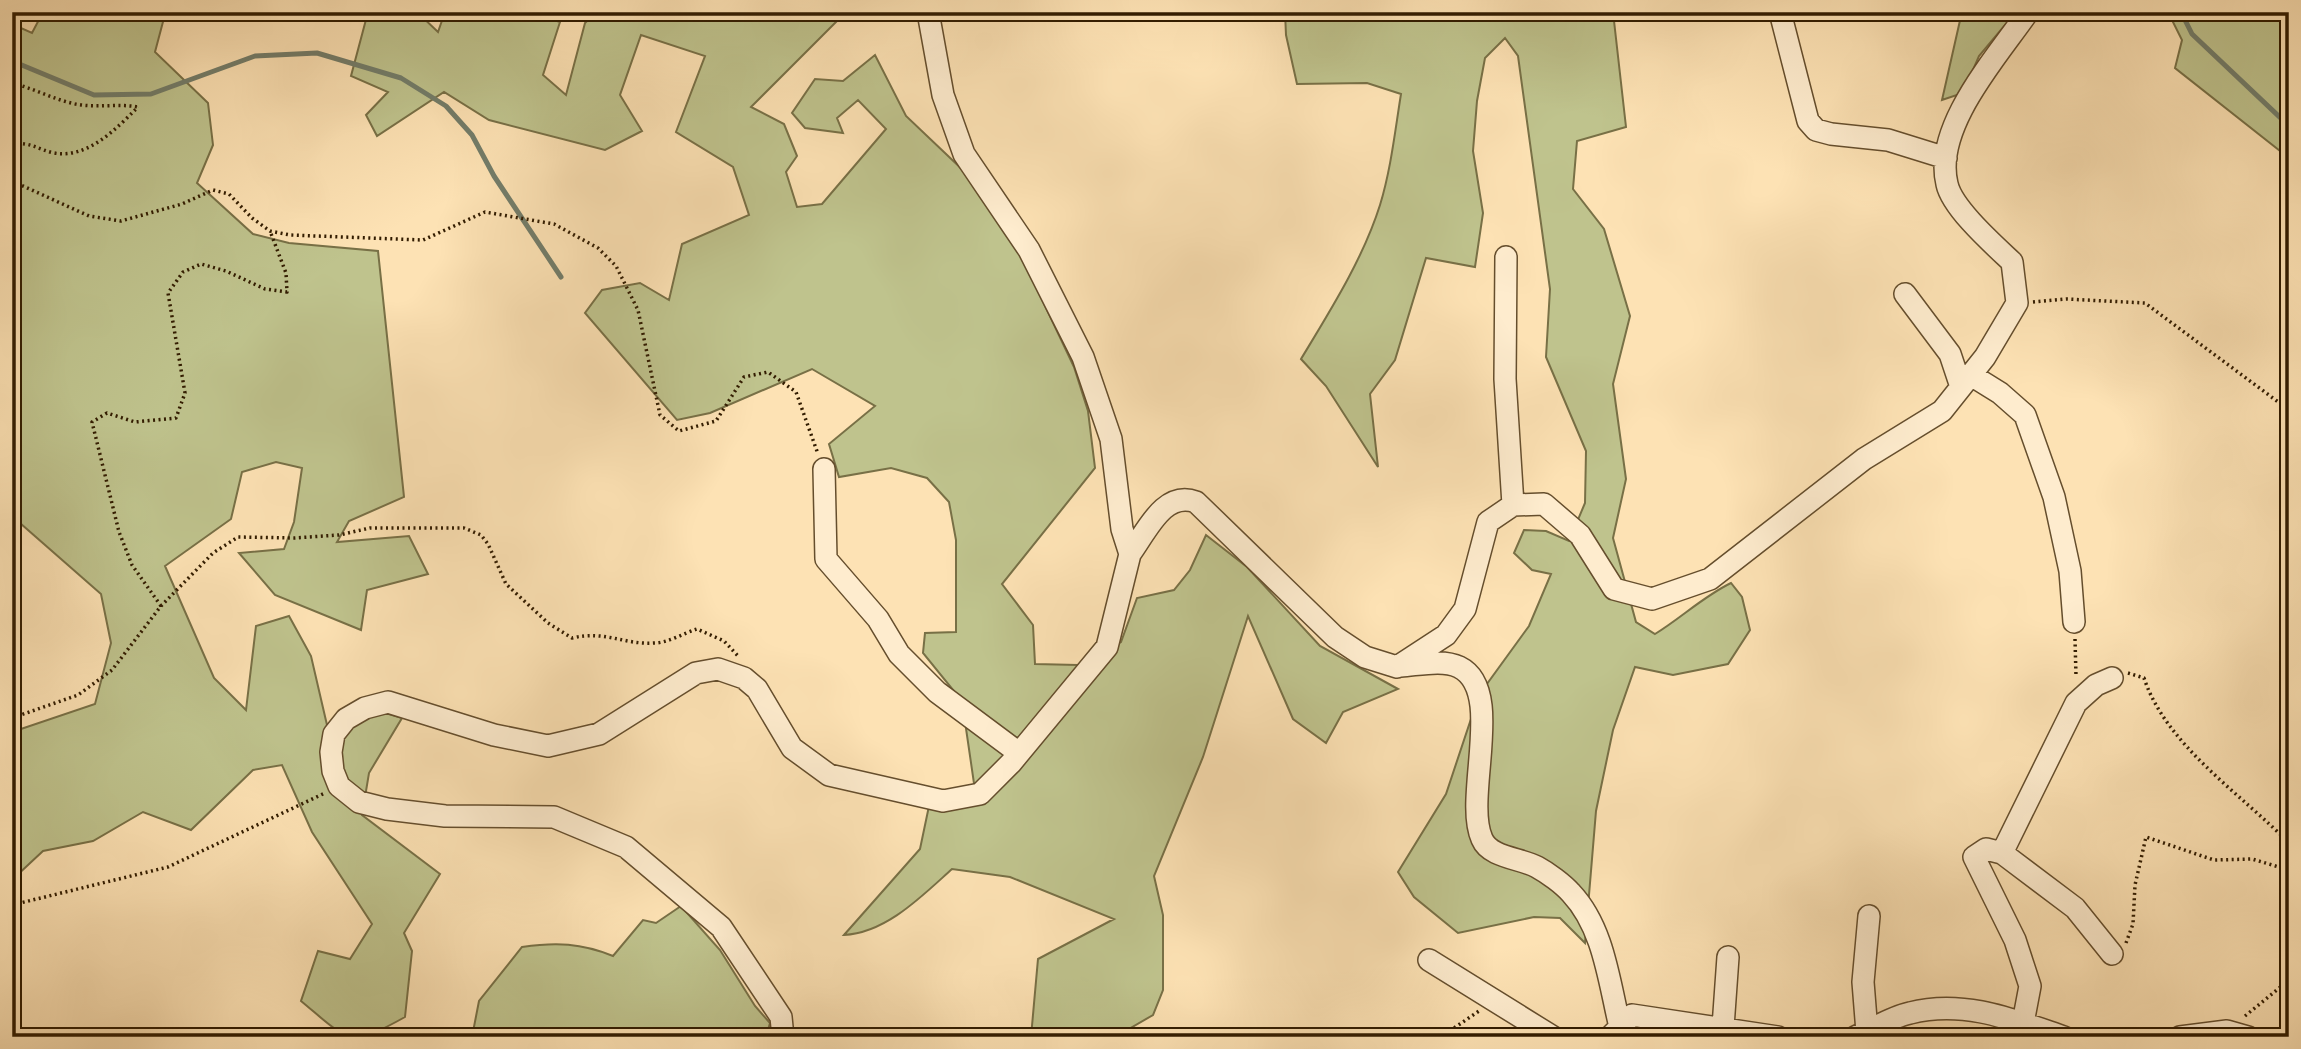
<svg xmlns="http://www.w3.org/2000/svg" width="2301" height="1049" viewBox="0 0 2301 1049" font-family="'Libre Bodoni',serif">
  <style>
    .green { fill: #bfc38d; stroke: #787046; stroke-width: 2 }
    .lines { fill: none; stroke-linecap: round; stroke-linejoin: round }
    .stream { stroke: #737d6a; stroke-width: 5 }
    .minor-casing { stroke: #654e2d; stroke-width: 24 }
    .path { stroke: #321c00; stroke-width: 3.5; stroke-dasharray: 2 3.5; stroke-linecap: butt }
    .minor { stroke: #feecce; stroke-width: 21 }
  </style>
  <rect width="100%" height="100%" fill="#fde2b4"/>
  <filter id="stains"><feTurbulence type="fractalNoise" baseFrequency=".00286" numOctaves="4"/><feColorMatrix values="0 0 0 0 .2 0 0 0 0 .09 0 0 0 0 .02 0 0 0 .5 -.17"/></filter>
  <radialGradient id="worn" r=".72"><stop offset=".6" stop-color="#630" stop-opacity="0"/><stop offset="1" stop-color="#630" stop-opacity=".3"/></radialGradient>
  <path class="green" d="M 43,12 L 159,12 L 164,18 L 155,52 L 208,103 L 213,145 L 197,183 L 253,234 L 289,243 L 378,251 L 404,497 L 349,521 L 337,542 L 409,536 L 428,574 L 367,590 L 361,630 L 275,595 L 239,553 L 284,549 L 294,522 L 302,468 L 276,462 L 242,472 L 231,519 L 165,566 L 214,678 L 246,710 L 256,626 L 289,616 L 311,656 L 327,725 L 382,712 L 402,718 L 369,773 L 362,815 L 440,874 L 404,933 L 412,951 L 405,1017 C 348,1049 348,1040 301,1001 L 318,951 L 350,959 L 372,924 L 312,832 L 282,765 L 253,770 L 191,830 L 143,812 L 93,841 L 43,851 L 12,880 L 12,732 L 95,704 L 111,643 L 101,594 L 12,516 L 12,24 L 32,33 Z
    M 368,12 L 417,12 L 438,32 L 445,12 L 531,12 L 560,22 L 543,75 L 566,95 L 585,23 L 596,12 L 846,12 L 751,107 L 784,124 L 797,156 L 786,172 L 797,207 L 822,204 L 886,129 L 858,100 L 837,118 L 843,133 L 805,128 L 792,113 L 815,79 L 843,81 L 875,55 L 906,116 L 967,174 L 1021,255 L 1074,367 L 1088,411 L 1095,468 L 1002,584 L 1033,625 L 1035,664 L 1078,665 L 1121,642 L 1137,598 L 1174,590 L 1190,570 L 1206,535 L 1247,567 L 1320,646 L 1398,689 L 1343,712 L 1326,743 L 1293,719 L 1248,616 L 1203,757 L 1154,876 L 1163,915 L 1163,990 L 1153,1015 L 1115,1037 L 1031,1037 L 1038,959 L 1114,919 L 1010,877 L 952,869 C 922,896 886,933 844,935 L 920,849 L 929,806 L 977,804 L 962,701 L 923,653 L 925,633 L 956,632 L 956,540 L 949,502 L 927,478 L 891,468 L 839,477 L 829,444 L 875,406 L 812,369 L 710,413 L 677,420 L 585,313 L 602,290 L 640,283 L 669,300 L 682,244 L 749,215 L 733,167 L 676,132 L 705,56 L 641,35 L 620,95 L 642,131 L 605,150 L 489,120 L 444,92 L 377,136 L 366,115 L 388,92 L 351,76 Z
    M 1285,12 L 1613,12 L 1626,127 L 1577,141 L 1573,189 L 1604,229 L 1630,316 L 1613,384 L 1626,479 L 1613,538 L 1636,622 L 1655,634 C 1681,618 1704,596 1731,583 L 1742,597 L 1750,630 L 1728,664 L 1673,675 L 1635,667 L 1613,730 L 1596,811 L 1585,943 L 1560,918 L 1534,917 L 1458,933 L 1414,897 L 1398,872 L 1446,794 L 1479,695 L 1529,626 L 1551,574 L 1532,570 L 1514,553 L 1524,530 L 1546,531 L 1569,541 L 1585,503 L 1586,451 L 1546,357 L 1550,289 L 1518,56 L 1505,38 L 1485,58 L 1477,101 L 1473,151 L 1483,213 L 1475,267 L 1426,258 L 1395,360 L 1370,394 L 1378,467 L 1326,386 L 1301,359 C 1330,311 1363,259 1380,205 C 1391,169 1395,131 1401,94 L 1367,83 L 1297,84 L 1286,35 Z
    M 1965,12 L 2016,12 L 1979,56 L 1963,93 L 1942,100 L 1961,16 Z
    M 2168,12 L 2289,12 L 2289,158 L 2175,68 L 2182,40 Z
    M 681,906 L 720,950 L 755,1006 L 770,1023 L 766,1037 L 472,1037 L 479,1001 L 522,947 C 556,942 581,943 613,956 L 643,920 L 656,923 Z"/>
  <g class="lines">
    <path class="stream" d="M 2181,12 L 2192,34 L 2289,126
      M 12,61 L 94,95 L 151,94 L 255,56 L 317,53 L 401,78 L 446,106 L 472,135 L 494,176 L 561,277"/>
    <defs>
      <path id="minor" d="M 1780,12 L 1808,121 L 1816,130 L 1831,134 L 1888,140 L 1946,158
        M 1506,257 L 1505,379 L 1513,505
        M 1905,294 L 1950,354 L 1961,387
        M 1971,375 L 2000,393 L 2025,415 L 2054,497 L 2070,571 L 2074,622
        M 824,469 L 826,559 L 878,619 L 899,654 L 937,692 L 1019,753
        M 1130,554 C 1147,531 1164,490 1196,502 L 1335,637 L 1365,657 L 1397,667 L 1446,635 L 1465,609 L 1488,522 L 1513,505 L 1544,504 L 1580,535 L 1614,589 L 1652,599 L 1710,579 L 1864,459 L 1942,411 L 1985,357 L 2017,303 L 2012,262 C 1994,245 1952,208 1947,184 C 1933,127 1997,57 2028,12
        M 1401,666 C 1418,665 1443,659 1459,667 C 1506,690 1463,797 1482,839 C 1490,858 1521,858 1537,867 C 1548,873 1563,884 1571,893 C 1604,928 1609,982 1620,1027
        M 2002,853 L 2076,703 L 2096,685 L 2112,678
        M 1429,960 L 1553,1037
        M 2023,1023 L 2030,986 L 2015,940 L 1974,857 L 1986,849 L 2002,853 L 2075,908 L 2112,954
        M 1723,1027 L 1728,957
        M 1867,1032 L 1863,982 L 1869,916
        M 1611,1036 L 1632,1015 L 1778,1037
        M 783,1037 L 781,1017 L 721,927 L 626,847 L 554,817 L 445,816 L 387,809 L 359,802 L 339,786 L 333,771 L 331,752 L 334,734 L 346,719 L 365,708 L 388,702 L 494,735 L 548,746 L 599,734 L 696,673 L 718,669 L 744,678 L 757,689 L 792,748 L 829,775 L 943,801 L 980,794 L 1011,763 L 1107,647 L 1130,554 L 1122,529 L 1111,439 L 1083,357 L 1029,250 L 964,154 L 943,95 L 928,12
        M 1855,1037 C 1873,1029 1891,1017 1910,1013 C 1964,999 2014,1020 2064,1037
        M 2180,1037 L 2227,1031 L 2248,1037"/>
    </defs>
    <use href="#minor" class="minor-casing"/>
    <path class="path" d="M 12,83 C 32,88 51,98 71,103 C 94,109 116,103 138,107
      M 12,144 C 29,141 39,150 54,153 C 88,159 117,128 138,107
      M 12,181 L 89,216 L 121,221 L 182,204 L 213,190 L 229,194 L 252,218 L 270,231 L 290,235 L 423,240 L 485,212 L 554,224 L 598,248 L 616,266 L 638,310 L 660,415 L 679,431 L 716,421 L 744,377 L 768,372 L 796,392 L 818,454
      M 2033,302 L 2066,299 L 2145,303 L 2289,410
      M 161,606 L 132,565 L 119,532 L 92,422 L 107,413 L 135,422 L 176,418 L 185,393 L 168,293 L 183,272 L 201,264 L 226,271 L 265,289 L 287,292 L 286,273 L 270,231
      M 2075,639 L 2076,676
      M 2128,673 L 2144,678 C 2166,745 2241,794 2289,843
      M 12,718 L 78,695 L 112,670 L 161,606 L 213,553 L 238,537 L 295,538 L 339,535 L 370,528 L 464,528 L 481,535 L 488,544 L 506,584 L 548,623 L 572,638 C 605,630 624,645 654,643 C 668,643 684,633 697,629 L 724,641 L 739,657
      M 12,905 L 168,867 L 325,793
      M 2126,943 L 2133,924 L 2135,885 L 2146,837 L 2214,860 L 2252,859 L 2289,870
      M 2245,1016 L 2289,980
      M 1448,1037 L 1454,1028 L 1479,1011"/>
    <use href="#minor" class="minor"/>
  </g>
  <rect width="2301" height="1049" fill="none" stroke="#fde2b4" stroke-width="42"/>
  <rect x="14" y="14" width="2273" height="1021" fill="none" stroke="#321c00" stroke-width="3.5"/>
  <rect x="21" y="21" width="2259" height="1007" fill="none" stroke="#321c00" stroke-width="2"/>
  <rect width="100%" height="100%" filter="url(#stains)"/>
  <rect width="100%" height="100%" fill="url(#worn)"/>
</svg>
